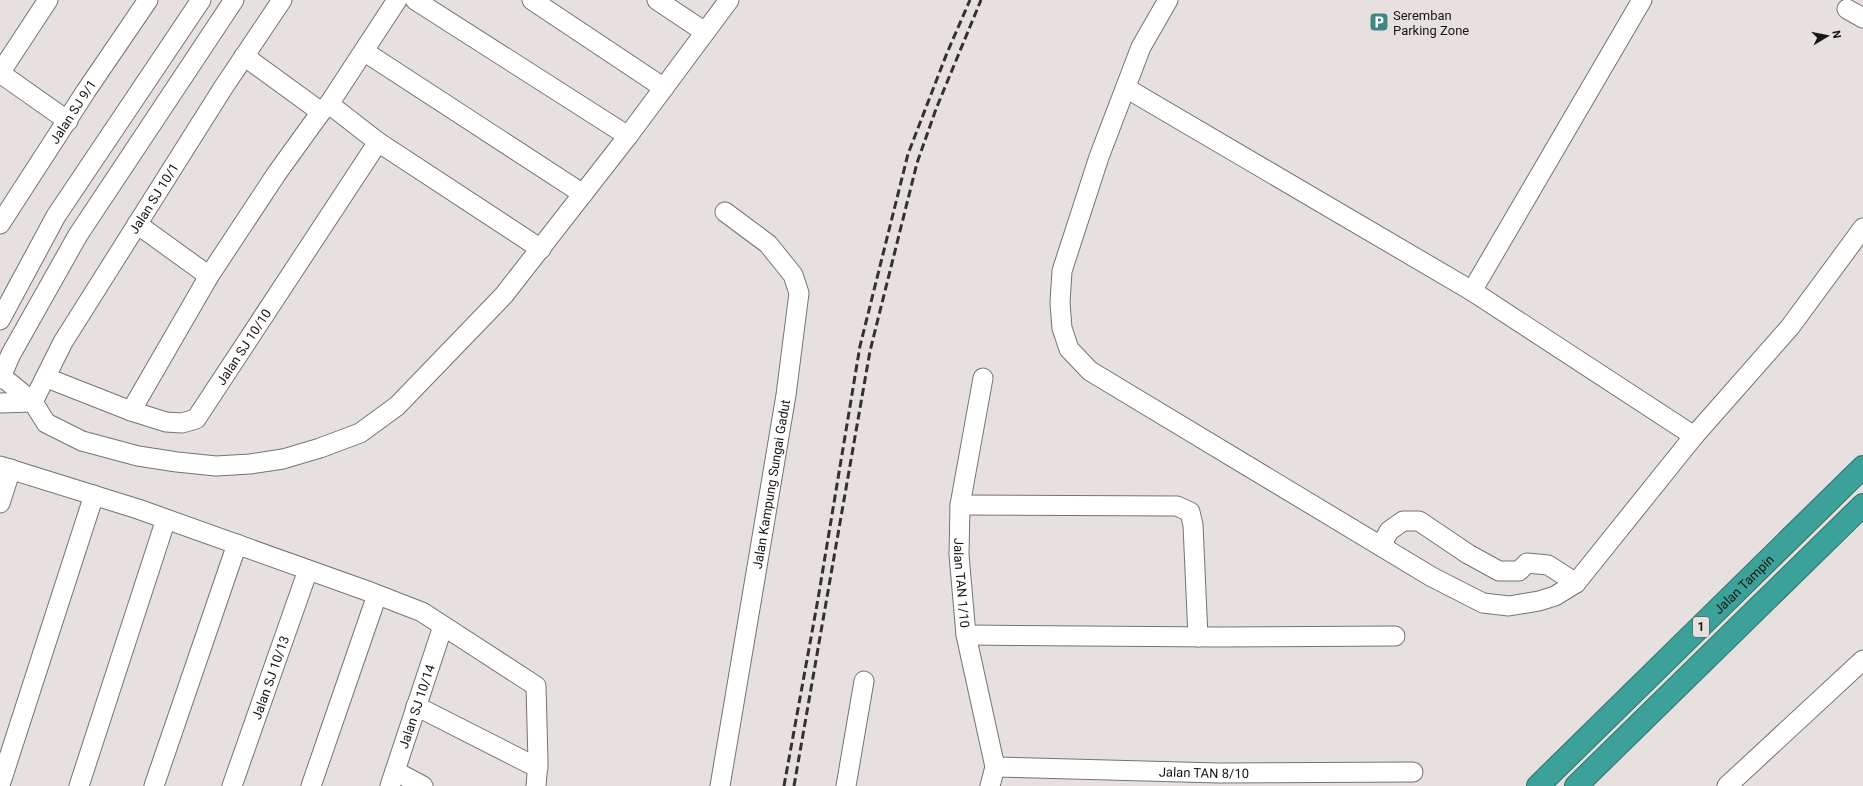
<svg xmlns="http://www.w3.org/2000/svg" width="1863" height="786" viewBox="0 0 1863 786" font-family="Roboto,sans-serif">
  <style>
    .lines { fill: none; stroke-linecap: round; stroke-linejoin: round }
    .minor-casing { stroke: #777270; stroke-width: 21 }
    .highway-casing { stroke: #2f706a; stroke-width: 24 }
    .minor { stroke: #fff; stroke-width: 19 }
    .highway { stroke: #3ca198; stroke-width: 22 }
    .rail { stroke: #343130; stroke-width: 3; stroke-dasharray: 8 4; stroke-linecap: butt }
    .labels { text-anchor: middle; dominant-baseline: central; stroke-width: 4; stroke-linejoin: round; paint-order: stroke }
    .shield { fill: #e6e1df; stroke: #555251; stroke-width: 1 }
    .shield-label { font-size: 12px; font-weight: bold; fill: #171514 }
    .poi-label { font-size: 13px; fill: #171514; stroke: #e6e1df; text-anchor: start }
    .street-label { font-size: 13px; fill: #171514; stroke: #e6e1df }
  </style>
  <rect width="100%" height="100%" fill="#e6e1df"/>
  <g class="lines">
    <defs>
      <g id="minor">
        <path d="M 415,0 L 628,136"/>
        <path d="M 532,0 L 664,88"/>
        <path d="M 657,0 L 705,32"/>
        <path d="M 1168,0 L 1141,47 L 1099,157 L 1062,271 L 1060,303 L 1062,328 L 1069,349 L 1090,371 L 1432,577 L 1483,603 L 1509,606 L 1539,601 L 1555,596 L 1576,583 L 1694,436 L 1790,327 L 1863,228"/>
        <path d="M 1847,9 L 1863,18"/>
        <path d="M 365,52 L 583,194"/>
        <path d="M 244,56 L 321,112"/>
        <path d="M 0,73 L 48,0"/>
        <path d="M 0,73 L 68,121"/>
        <path d="M 1126,88 L 1472,291 L 1694,436"/>
        <path d="M 329,104 L 378,142 L 541,249"/>
        <path id="s1" d="M 0,224 L 86,91 L 148,0"/>
        <path d="M 137,224 L 209,276"/>
        <path d="M 1472,291 L 1642,0"/>
        <path d="M 0,320 L 56,216 L 201,0"/>
        <path d="M 0,375 L 33,402 L 46,423 L 82,441 L 138,456 L 177,462 L 216,466 L 250,464 L 283,459 L 320,448 L 360,433 L 397,406 L 504,295 L 628,136 L 729,0"/>
        <path id="s2" d="M 47,378 L 131,411 L 166,422 L 182,423 L 196,419 L 378,142"/>
        <path id="s3" d="M 983,378 L 960,505 L 959,555 L 966,635 L 995,767 L 990,786"/>
        <path d="M 0,379 L 11,354 L 78,235 L 234,0"/>
        <path id="s4" d="M 33,402 L 63,342 L 223,88 L 282,0"/>
        <path d="M 0,403 L 33,402"/>
        <path d="M 131,411 L 209,276 L 277,173 L 321,112 L 329,104 L 397,0"/>
        <path d="M 0,466 L 138,509 L 373,593 L 422,612 L 536,686 L 538,762 L 536,786"/>
        <path d="M 0,503 L 11,469"/>
        <path d="M 960,505 L 1177,506 L 1190,512 L 1193,525 L 1198,637"/>
        <path d="M 1381,546 L 1389,531 L 1403,521 L 1419,521 L 1468,554 L 1499,571 L 1519,571 L 1527,563 L 1548,565 L 1576,583"/>
        <path d="M 966,635 L 1217,637 L 1395,636"/>
        <path d="M 416,706 L 538,768"/>
        <path id="s5" d="M 995,767 L 1218,773 L 1413,772"/>
        <path d="M 395,771 L 423,786"/>
        <path d="M 0,785 L 94,495"/>
        <path d="M 79,786 L 166,519"/>
        <path d="M 154,786 L 237,544"/>
        <path id="s6" d="M 232,786 L 308,570"/>
        <path d="M 311,786 L 377,595"/>
        <path id="s7" d="M 390,786 L 443,626"/>
        <path id="s8" d="M 720,786 L 786,395 L 799,293 L 793,275 L 768,244 L 725,212"/>
        <path d="M 846,786 L 864,681"/>
        <path d="M 1727,786 L 1863,660"/>
      </g>
      <g id="highway">
        <path id="s9" d="M 1538,786 L 1863,467"/>
        <path d="M 1576,786 L 1863,505"/>
      </g>
    </defs>
    <use href="#minor" class="minor-casing"/>
    <use href="#highway" class="highway-casing"/>
    <use href="#minor" class="minor"/>
    <use href="#highway" class="highway"/>
    <path class="rail" d="M 784,786 L 818,599 L 860,346 L 908,154 L 947,53 L 970,0
      M 794,786 L 870,351 L 917,163 L 936,109 L 981,0"/>
  </g>
  <defs>
    <symbol id="parking-square" viewBox="-11 -11 22 22"><rect x="-9" y="-9" width="18" height="18" rx="4" fill="#418781" stroke="#e6e1df"/><path d="M-3.5-5.5H1a3.5 3.5 0 0 1 0 7H-1V5.5H-3.5ZM-1-3.4V-.6H.8a1.4 1.4 0 0 0 0-2.8Z" fill="#fff"/></symbol>
  </defs>
  <g fill-rule="evenodd">
    <use href="#parking-square" x="1368" y="11" width="22" height="22"/>
  </g>
  <g class="labels">
    <rect class="shield" x="1693" y="617" width="16" height="20" rx="3"/>
    <g class="shield-label">
      <text x="1701" y="627">1</text>
    </g>
    <g class="poi-label">
      <text x="1393" y="15">Seremban<tspan x="1393" dy="15">Parking Zone</tspan></text>
    </g>
    <g class="street-label">
      <text stroke="none"><textPath href="#s1" startOffset="134">Jalan SJ 9/1</textPath></text>
      <text stroke="none"><textPath href="#s4" startOffset="237">Jalan SJ 10/1</textPath></text>
      <text stroke="none"><textPath href="#s2" startOffset="244">Jalan SJ 10/10</textPath></text>
      <text stroke="none"><textPath href="#s8" startOffset="306">Jalan Kampung Sungai Gadut</textPath></text>
      <text stroke="none"><textPath href="#s3" startOffset="207">Jalan TAN 1/10</textPath></text>
      <text stroke="none"><textPath href="#s9" startOffset="288">Jalan Tampin</textPath></text>
      <text stroke="none"><textPath href="#s6" startOffset="115">Jalan SJ 10/13</textPath></text>
      <text stroke="none"><textPath href="#s7" startOffset="84">Jalan SJ 10/14</textPath></text>
      <text stroke="none"><textPath href="#s5" startOffset="209">Jalan TAN 8/10</textPath></text>
    </g>
  </g>
  <g transform="translate(1827 36) rotate(80)" stroke="#e6e1df" stroke-width="3" paint-order="stroke">
  <path d="M0-3L7 15L0 10L-7 15Z" fill="#171514"/>
  <text y="-6" font-size="11" font-weight="bold" text-anchor="middle" fill="#171514">N</text>
  </g>
</svg>
